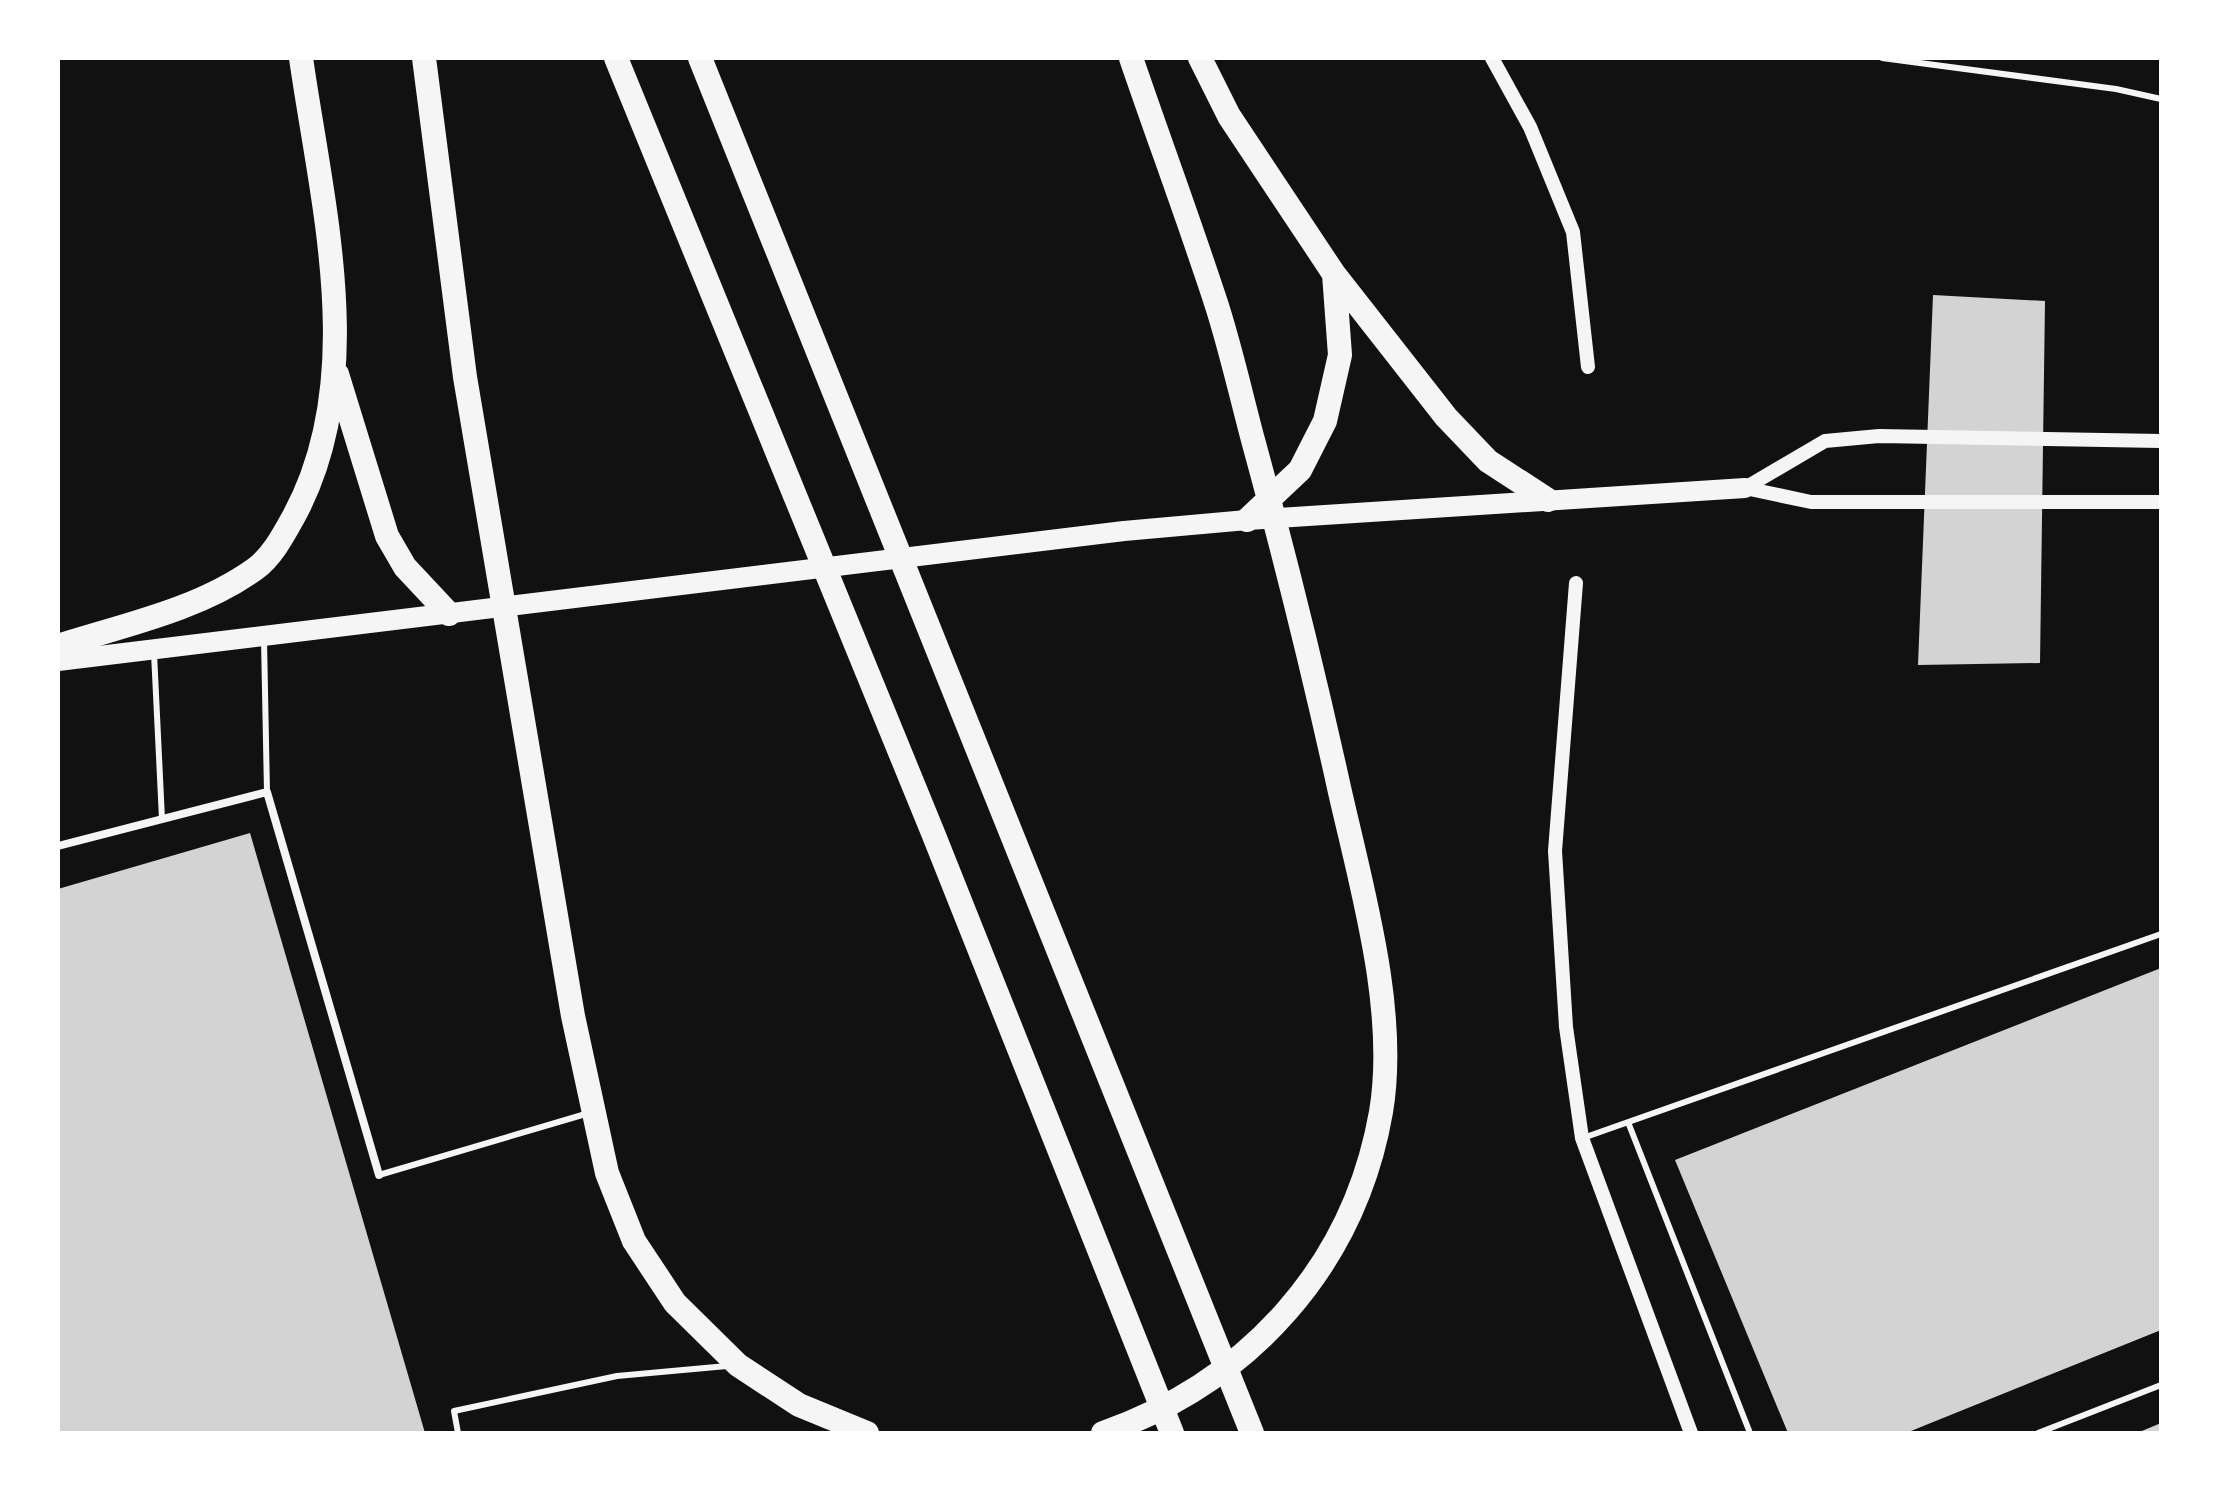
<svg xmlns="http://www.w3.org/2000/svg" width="2219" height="1491" viewBox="0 0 2219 1491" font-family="Karla,sans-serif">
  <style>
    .building { fill: #d3d3d3 }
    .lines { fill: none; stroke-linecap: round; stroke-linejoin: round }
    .service { stroke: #f5f5f5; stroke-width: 6 }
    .minor { stroke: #f5f5f5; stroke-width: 8 }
    .tertiary { stroke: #f5f5f5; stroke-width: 14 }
    .primary { stroke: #f5f5f5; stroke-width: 20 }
    .motorway { stroke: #f5f5f5; stroke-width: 24 }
  </style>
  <rect width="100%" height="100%" fill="#111"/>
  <path class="building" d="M 1933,295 L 2045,301 L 2040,663 L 1918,665 Z
    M 250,833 L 425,1433 L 58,1433 L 58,889 Z
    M 2161,968 L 2161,1330 L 1906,1433 L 1788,1433 L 1675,1160 Z
    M 2161,1423 L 2161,1433 L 2137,1433 Z"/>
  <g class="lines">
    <path class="service" d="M 1882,58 L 2116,89 L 2161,99
      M 264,640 L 267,792
      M 154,653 L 162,819
      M 1628,1122 L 1750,1433
      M 1583,1138 L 2161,934
      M 379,1175 L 589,1113
      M 458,1433 L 454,1411 L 617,1376 L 727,1366
      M 2038,1433 L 2161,1385"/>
    <path class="minor" d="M 58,846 L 267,792 L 379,1175"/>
    <path class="tertiary" d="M 1492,58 L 1530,127 L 1573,232 L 1588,367
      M 1745,488 L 1825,441 L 1879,436 L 2161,441
      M 1745,488 L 1811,502 L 2161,502
      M 1576,583 L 1555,851 L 1566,1027 L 1582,1138 L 1691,1433"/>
    <path class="primary" d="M 58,661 L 1124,531 L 1247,520 L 1745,488"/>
    <path class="motorway" d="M 424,58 L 465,377 L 573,1016 L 607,1173 L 634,1241 L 675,1303 L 738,1365 L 799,1405 L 867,1433
      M 616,58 L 933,833 L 1172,1433
      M 700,58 L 1252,1433
      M 1200,58 L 1229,116 L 1334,274 L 1340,355 L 1325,421 L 1300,470 L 1247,520
      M 1334,274 L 1446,417 L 1488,461 L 1548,500
      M 337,374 L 387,536 L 405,567 L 449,614
      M 58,646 C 124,625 198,610 255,569 C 272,557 284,534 294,516 C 369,378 322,205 301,58
      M 1103,1433 C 1249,1382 1354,1266 1381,1112 C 1398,1012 1362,889 1340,792 C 1314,674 1285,557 1253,440 C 1241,395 1231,350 1217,306 C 1190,223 1159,140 1131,58"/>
  </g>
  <rect width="2219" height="1491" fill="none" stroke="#ffffff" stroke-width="120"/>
</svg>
